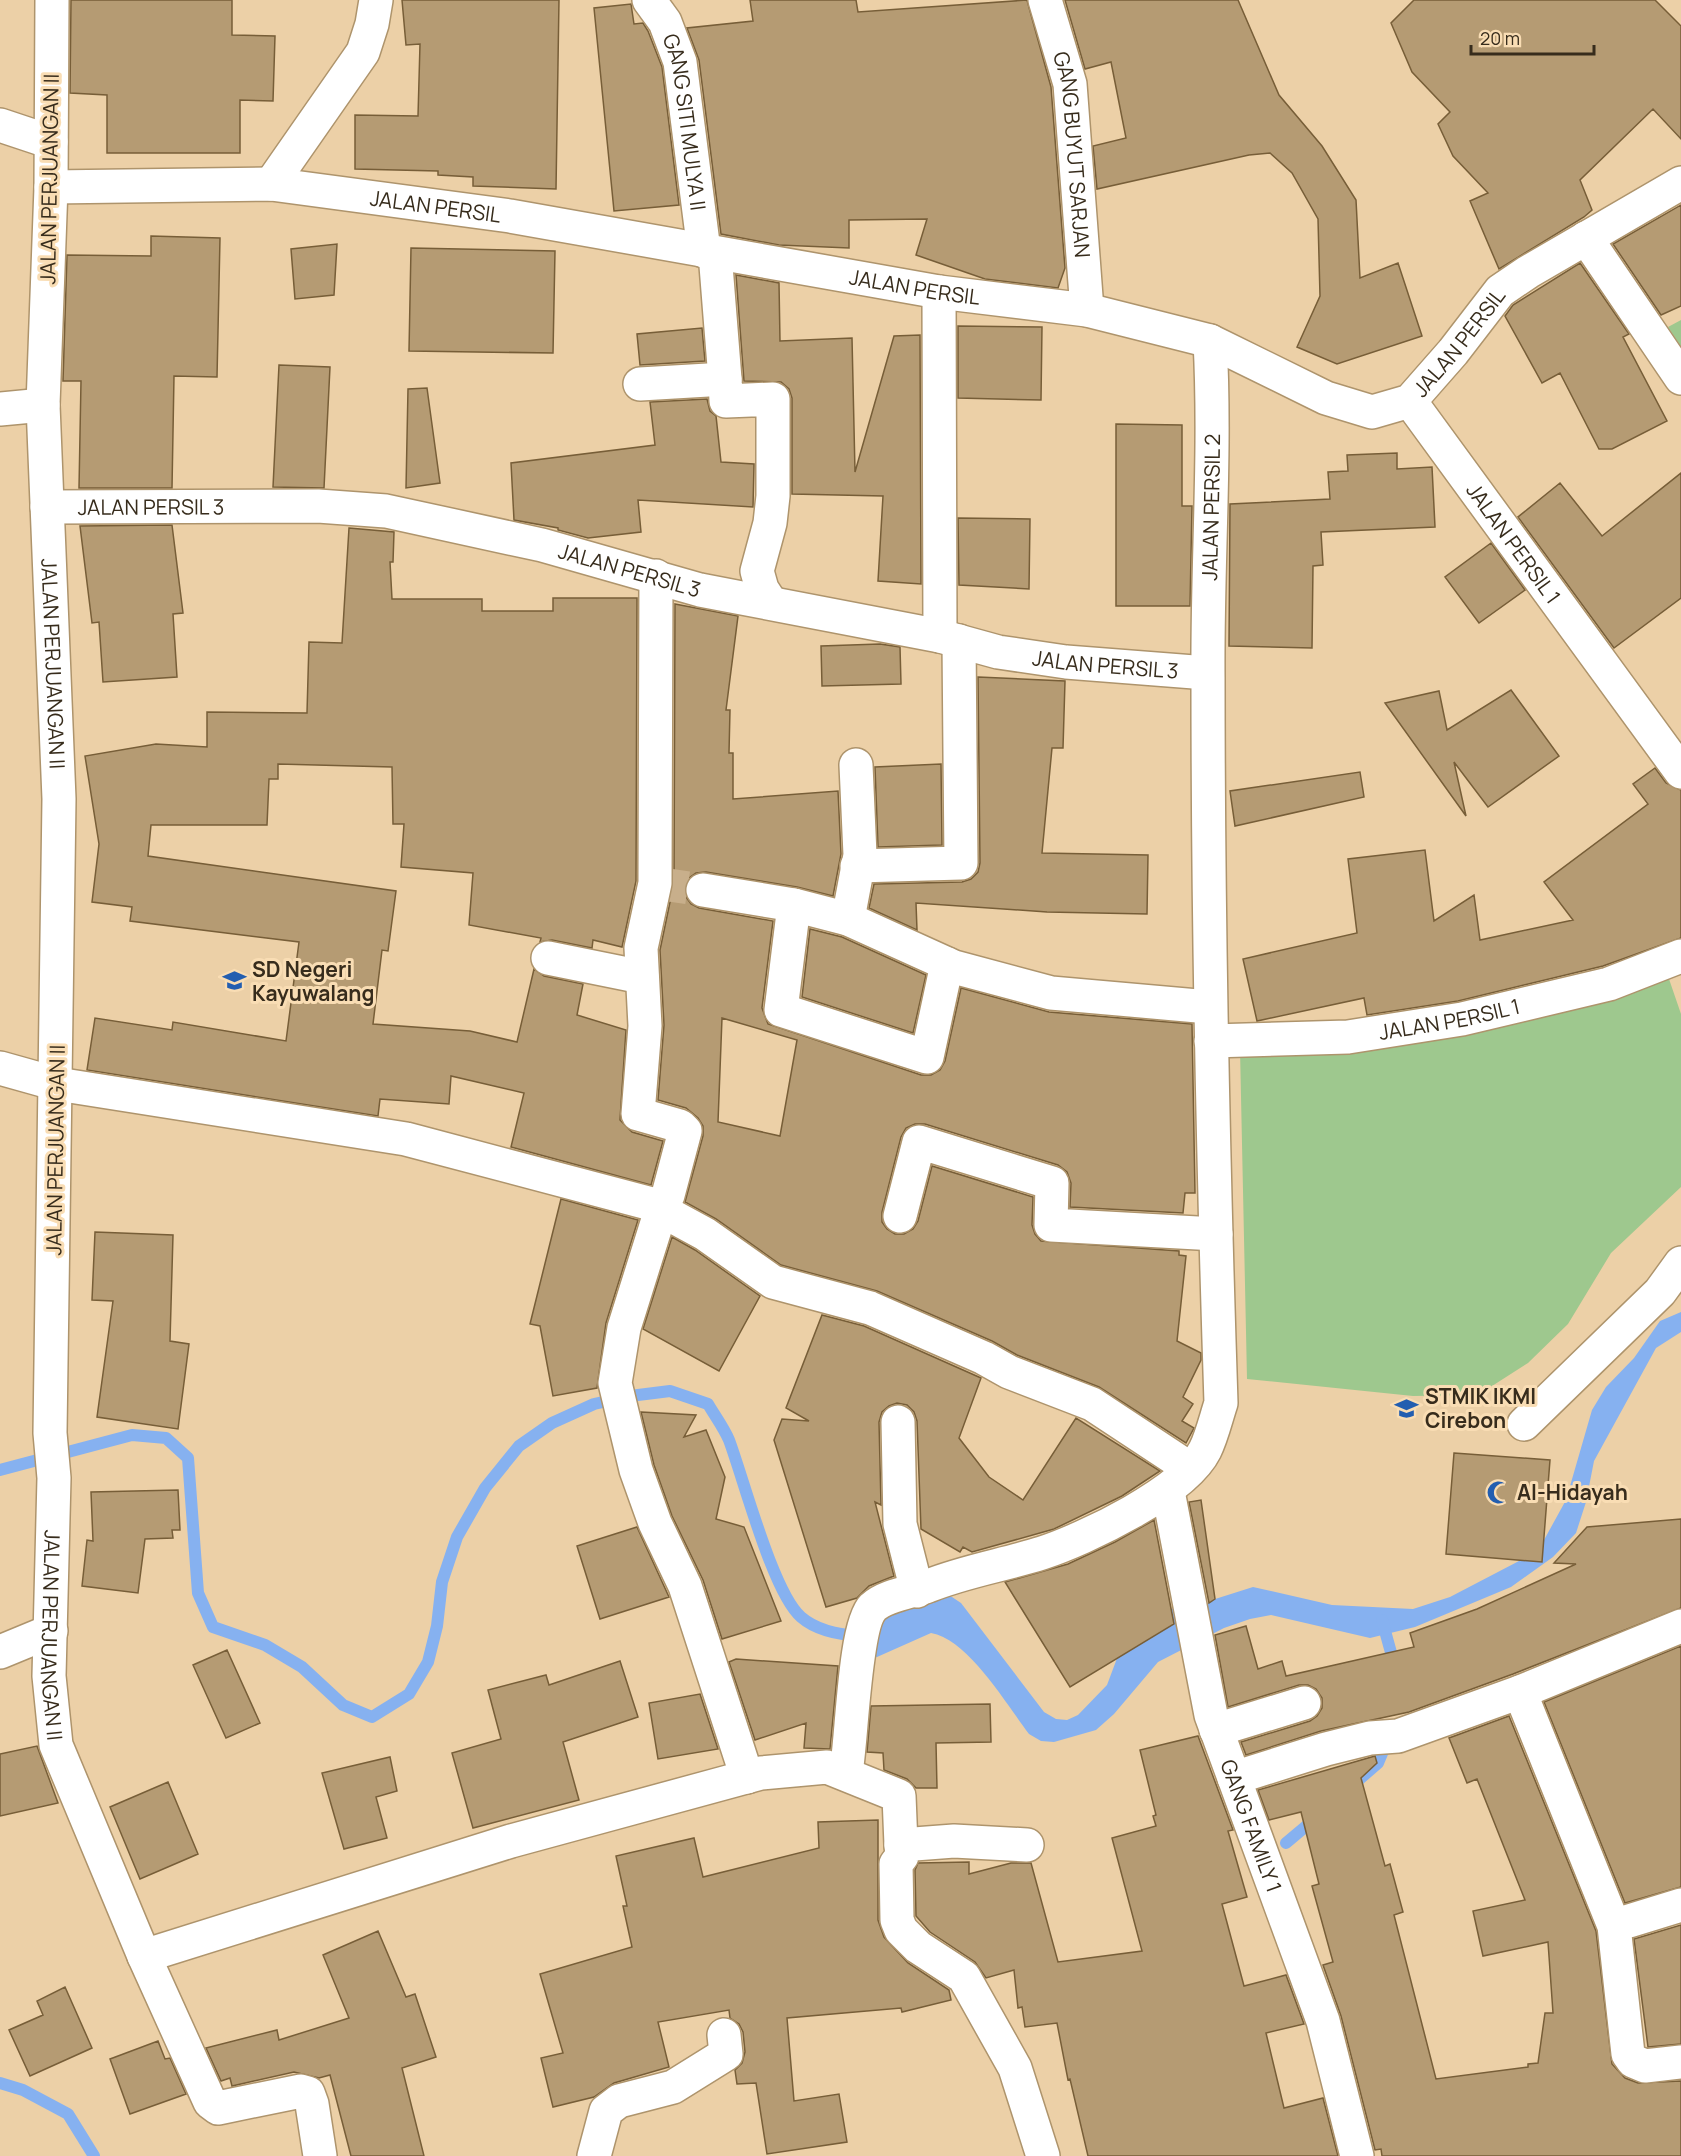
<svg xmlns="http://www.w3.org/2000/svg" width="1681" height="2156" viewBox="0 0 1681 2156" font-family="Manrope,sans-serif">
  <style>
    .green { fill: #9ec88e }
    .water { fill: #86b1f0 }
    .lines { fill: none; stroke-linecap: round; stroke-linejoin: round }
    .stream { stroke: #86b1f0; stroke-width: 12 }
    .building { fill: #b59b73; stroke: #775e38; stroke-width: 1.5; fill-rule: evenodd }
    .minor-tunnel { stroke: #c8af8b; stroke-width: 33; stroke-dasharray: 33 16; stroke-linecap: butt }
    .minor-casing { stroke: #ae946c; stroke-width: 36 }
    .minor { stroke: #fff; stroke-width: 33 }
    .labels { text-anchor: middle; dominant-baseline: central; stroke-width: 6; stroke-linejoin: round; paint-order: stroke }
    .street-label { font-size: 21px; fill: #372c1c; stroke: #f9ddb4 }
    .poi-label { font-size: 21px; font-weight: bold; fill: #372c1c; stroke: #f9ddb4; text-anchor: start }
  </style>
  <rect width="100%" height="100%" fill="#ecd0a7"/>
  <path class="green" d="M 1681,320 L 1681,347 L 1668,327 Z
    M 1669,979 L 1681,1014 L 1681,1187 L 1611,1253 L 1568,1324 L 1528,1363 L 1478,1395 L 1413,1396 L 1247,1379 L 1240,1049 L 1560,1006 Z"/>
  <path class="water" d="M 1681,1312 L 1681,1332 L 1656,1348 L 1594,1461 L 1586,1502 L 1576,1533 L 1553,1557 L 1511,1587 L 1415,1627 L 1370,1638 L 1271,1615 L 1250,1619 L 1224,1628 L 1158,1662 L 1114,1714 L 1096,1730 L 1054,1742 L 1041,1741 L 1029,1734 C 1006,1704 969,1640 931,1633 L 877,1657 L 863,1659 L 874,1623 L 946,1593 L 961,1603 L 1044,1712 L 1056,1719 L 1067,1720 L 1078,1715 L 1107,1685 L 1128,1629 L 1164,1609 L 1202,1608 L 1212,1600 L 1253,1587 L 1332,1605 L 1413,1609 L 1450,1597 L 1519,1561 L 1544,1540 L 1566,1500 L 1592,1410 L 1606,1387 L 1634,1358 L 1660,1321 Z"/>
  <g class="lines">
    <path class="stream" d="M 0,1470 L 132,1435 L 166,1438 L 188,1458 L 198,1593 L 213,1627 L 265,1645 L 302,1667 L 343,1705 L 372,1717 L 409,1694 L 428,1662 L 437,1626 L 442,1582 L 457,1537 L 485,1488 L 519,1446 L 552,1423 L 594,1404 L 630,1396 L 670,1391 L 708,1404 C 715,1416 724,1428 729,1440 C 744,1480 773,1593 801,1617 C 817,1631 841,1635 861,1636
      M 1382,1620 L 1395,1667
      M 1348,1789 L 1378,1763 L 1386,1744
      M 1286,1843 L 1317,1817
      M 0,2083 L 23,2090 L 68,2114 L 94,2156"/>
  </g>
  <path class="building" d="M 71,0 L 232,0 L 232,35 L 275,36 L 273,101 L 240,100 L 240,153 L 107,153 L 107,95 L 70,93 Z
    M 402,0 L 559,0 L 556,189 L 473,186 L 473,177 L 438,175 L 438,171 L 355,169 L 355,115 L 418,116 L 420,44 L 406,45 Z
    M 750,0 L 856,0 L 858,12 L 1027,0 L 1051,87 L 1065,268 L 1058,288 L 985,279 L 916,255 L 927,219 L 849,220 L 849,248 L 779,245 L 721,234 L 699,60 L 687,28 L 753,21 Z
    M 1065,0 L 1238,0 L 1279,95 L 1322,146 L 1356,200 L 1360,278 L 1398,263 L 1422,336 L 1337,364 L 1297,347 L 1320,296 L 1318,219 L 1292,173 L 1270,153 L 1249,155 L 1097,189 L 1093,146 L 1126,138 L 1111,62 L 1085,69 Z
    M 1414,0 L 1655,0 L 1681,26 L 1681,139 L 1653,109 L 1580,180 L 1592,210 L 1584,217 L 1499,269 L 1470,201 L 1488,193 L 1453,156 L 1438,124 L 1450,112 L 1412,72 L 1391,23 Z
    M 631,4 L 634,24 L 643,23 L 648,31 L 662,67 L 679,205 L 614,211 L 594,8 Z
    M 1681,205 L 1681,306 L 1661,315 L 1613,244 Z
    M 151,236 L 220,238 L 217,377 L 174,376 L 172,488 L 79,488 L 81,381 L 63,381 L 67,255 L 151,256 Z
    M 337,244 L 334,295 L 295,299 L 291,249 Z
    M 411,248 L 555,251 L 553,353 L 409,351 Z
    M 1580,263 L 1629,334 L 1623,337 L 1667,421 L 1612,449 L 1599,449 L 1560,373 L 1542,383 L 1505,316 L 1513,305 Z
    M 736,275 L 779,283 L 780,341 L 852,338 L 855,472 L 894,336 L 920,335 L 921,584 L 878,581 L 883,496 L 792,494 L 792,398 L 789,389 L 781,382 L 744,381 Z
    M 958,326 L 1042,327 L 1041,400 L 958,398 Z
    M 702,328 L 705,361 L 640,365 L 637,334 Z
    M 279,365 L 330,367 L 324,488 L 273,487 Z
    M 427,388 L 440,483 L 406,488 L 408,389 Z
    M 707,399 L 710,411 L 716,416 L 721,462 L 754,464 L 753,507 L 638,500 L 641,532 L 588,538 L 558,530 L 558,528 L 514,520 L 511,463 L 655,445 L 650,402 Z
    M 1116,424 L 1182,425 L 1182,506 L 1192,506 L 1190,606 L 1116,606 Z
    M 1397,453 L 1397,469 L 1432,467 L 1435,527 L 1321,532 L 1323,565 L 1313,566 L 1312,648 L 1229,646 L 1230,504 L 1330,499 L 1328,472 L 1348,471 L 1347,455 Z
    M 1681,473 L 1681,598 L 1614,648 L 1518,517 L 1560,483 L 1602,536 Z
    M 958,518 L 1030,519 L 1029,589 L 959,585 Z
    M 172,525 L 183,613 L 173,614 L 177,677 L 103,682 L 99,622 L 92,623 L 80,526 Z
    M 349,528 L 394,532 L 393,562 L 390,562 L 392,599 L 482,599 L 482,611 L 553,611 L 553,598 L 637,598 L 636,881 L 622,947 L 593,940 L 592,948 L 552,940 L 540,942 L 541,938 L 469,925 L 473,873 L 401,867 L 404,824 L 393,824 L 392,767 L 278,764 L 278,779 L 269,779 L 267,825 L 151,825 L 148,856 L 396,891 L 388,951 L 382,950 L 373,1024 L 470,1031 L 517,1042 L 534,969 L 544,976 L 583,984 L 577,1015 L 626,1030 L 620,1120 L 632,1132 L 663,1141 L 651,1185 L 511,1147 L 524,1093 L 451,1076 L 449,1104 L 380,1099 L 378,1116 L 87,1070 L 95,1018 L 172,1030 L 173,1022 L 286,1041 L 299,942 L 130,921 L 132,907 L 92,902 L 99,844 L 85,756 L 156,744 L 207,747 L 207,712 L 307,713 L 309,642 L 342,643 Z
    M 1491,543 L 1525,590 L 1479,623 L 1445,577 Z
    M 675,604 L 738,616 L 726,710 L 730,710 L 729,753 L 733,753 L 733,799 L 838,791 L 841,854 L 833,896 L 797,887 L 706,872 L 696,873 L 689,878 L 685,886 L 686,897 L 691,904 L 699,908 L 773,921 L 762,1008 L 768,1024 L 921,1075 L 931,1075 L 940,1070 L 945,1061 L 961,988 L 1049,1012 L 1192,1024 L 1195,1193 L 1185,1193 L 1183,1213 L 1070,1207 L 1071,1183 L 1067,1172 L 1058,1165 L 925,1124 L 915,1124 L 906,1128 L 901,1137 L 882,1212 L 882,1222 L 887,1229 L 895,1234 L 904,1234 L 913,1229 L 918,1221 L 932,1166 L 1033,1197 L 1032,1225 L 1035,1234 L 1041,1241 L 1179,1251 L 1179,1255 L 1186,1256 L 1177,1341 L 1201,1353 L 1201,1360 L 1183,1397 L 1193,1404 L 1182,1421 L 1194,1428 L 1186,1443 L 1099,1387 L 1017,1355 L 992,1341 L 877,1291 L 781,1265 L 716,1219 L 685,1202 L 703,1136 L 703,1126 L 698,1118 L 686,1108 L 658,1100 L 664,1025 L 660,950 L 674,883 ZM 722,1018 L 797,1040 L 780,1136 L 718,1122 Z
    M 880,644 L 900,647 L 901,684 L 822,686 L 821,646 Z
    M 978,677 L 1065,681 L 1063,748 L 1052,748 L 1042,853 L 1148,855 L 1147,914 L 1047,912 L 916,903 L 917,930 L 869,908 L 874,884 L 962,882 L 971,879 L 978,872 L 980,863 Z
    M 1511,690 L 1559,756 L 1488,807 L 1454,762 L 1466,816 L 1385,703 L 1439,691 L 1447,730 Z
    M 941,764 L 942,845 L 878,847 L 875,767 Z
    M 1655,768 L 1666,783 L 1681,790 L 1681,938 L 1603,966 L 1458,1001 L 1367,1015 L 1364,998 L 1257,1021 L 1243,959 L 1357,933 L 1348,859 L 1425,850 L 1434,921 L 1474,895 L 1480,940 L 1573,920 L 1544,882 L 1648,804 L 1633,784 Z
    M 1360,772 L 1364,797 L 1235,826 L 1230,791 Z
    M 810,929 L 842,937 L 926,975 L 913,1033 L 802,997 Z
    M 561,1199 L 638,1220 L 606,1323 L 597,1388 L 553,1396 L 540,1326 L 530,1324 Z
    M 95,1232 L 173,1235 L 170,1341 L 189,1344 L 178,1429 L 97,1417 L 113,1301 L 92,1300 Z
    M 672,1237 L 695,1250 L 760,1296 L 719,1371 L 643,1329 Z
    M 822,1315 L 864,1326 L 981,1378 L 959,1438 L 989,1477 L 1023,1500 L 1076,1418 L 1160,1471 L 1122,1496 L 1054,1529 L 972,1552 L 963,1547 L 960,1552 L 921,1529 L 917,1421 L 914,1412 L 907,1405 L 897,1403 L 889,1406 L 882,1412 L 879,1422 L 881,1505 L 875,1502 L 894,1576 L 869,1586 L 857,1598 L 826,1607 L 774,1440 L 782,1419 L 809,1421 L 786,1408 Z
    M 641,1412 L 696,1415 L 684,1437 L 706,1430 L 725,1477 L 716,1519 L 744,1527 L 781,1621 L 722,1639 L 703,1580 L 672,1516 L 654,1465 Z
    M 1454,1453 L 1550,1460 L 1542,1562 L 1446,1554 Z
    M 178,1490 L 180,1530 L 172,1530 L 173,1538 L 145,1539 L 138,1593 L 82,1586 L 87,1540 L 93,1541 L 91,1492 Z
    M 1201,1500 L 1215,1599 L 1209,1603 L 1189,1502 Z
    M 1681,1519 L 1681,1608 L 1513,1674 L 1409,1712 L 1321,1731 L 1246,1755 L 1241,1742 L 1310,1721 L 1317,1716 L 1322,1708 L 1322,1698 L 1316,1689 L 1308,1685 L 1299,1685 L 1228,1707 L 1215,1635 L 1246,1626 L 1258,1669 L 1282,1661 L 1286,1676 L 1414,1647 L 1410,1633 L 1477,1609 L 1576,1564 L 1554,1563 L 1587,1527 Z
    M 1154,1520 L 1174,1624 L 1070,1687 L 1005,1582 L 1068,1564 L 1115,1542 Z
    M 637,1527 L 669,1597 L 600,1619 L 577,1546 Z
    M 1681,1646 L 1681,1887 L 1625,1903 L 1544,1702 Z
    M 227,1650 L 260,1723 L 226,1738 L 193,1665 Z
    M 736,1659 L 838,1666 L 830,1749 L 804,1748 L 806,1723 L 755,1740 L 729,1662 Z
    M 620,1661 L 638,1717 L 563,1742 L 579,1800 L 473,1828 L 452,1753 L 501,1739 L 488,1690 L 546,1675 L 549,1685 Z
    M 700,1694 L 718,1749 L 658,1759 L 649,1703 Z
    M 990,1704 L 991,1742 L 936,1743 L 937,1788 L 916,1788 L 907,1779 L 884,1770 L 883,1753 L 867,1752 L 871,1706 Z
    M 1509,1716 L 1596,1931 L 1612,2064 L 1625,2078 L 1638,2083 L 1681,2081 L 1681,2156 L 1382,2156 L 1381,2149 L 1375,2150 L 1341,2016 L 1323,1965 L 1333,1962 L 1312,1886 L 1319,1884 L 1301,1812 L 1269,1820 L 1258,1790 L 1375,1756 L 1377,1763 L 1361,1778 L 1385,1866 L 1390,1864 L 1403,1912 L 1394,1915 L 1436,2079 L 1528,2067 L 1528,2064 L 1538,2063 L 1545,2013 L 1553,2013 L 1548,1942 L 1483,1956 L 1473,1911 L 1525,1900 L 1477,1779 L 1467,1783 L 1449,1738 Z
    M 1198,1736 L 1233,1830 L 1228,1831 L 1247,1897 L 1222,1904 L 1244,1986 L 1286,1975 L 1304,2024 L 1266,2033 L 1284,2108 L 1323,2098 L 1338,2156 L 1088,2156 L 1070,2079 L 1068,2080 L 1057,2023 L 1025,2027 L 1022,2007 L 1018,2008 L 1014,1970 L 986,1978 L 975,1962 L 930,1932 L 916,1916 L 915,1870 L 918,1863 L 969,1862 L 969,1874 L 1011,1863 L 1031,1863 L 1058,1962 L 1142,1951 L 1112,1838 L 1156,1826 L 1153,1816 L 1156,1815 L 1140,1750 Z
    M 37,1746 L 58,1803 L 0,1816 L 0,1754 Z
    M 390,1757 L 397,1791 L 376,1797 L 387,1838 L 344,1849 L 322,1773 Z
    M 168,1782 L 198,1854 L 140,1879 L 110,1807 Z
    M 878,1820 L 878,1920 L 884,1937 L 908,1963 L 949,1990 L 951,2000 L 902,2012 L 901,2008 L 787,2018 L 794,2101 L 839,2094 L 847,2142 L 767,2154 L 756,2083 L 737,2084 L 735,2070 L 742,2063 L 745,2052 L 743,2032 L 739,2024 L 730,2018 L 729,2010 L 658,2022 L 669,2067 L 614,2083 L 594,2097 L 553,2107 L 541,2058 L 563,2053 L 540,1974 L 632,1947 L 623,1906 L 627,1906 L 616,1856 L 694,1838 L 703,1877 L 819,1848 L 818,1822 Z
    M 1681,1925 L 1681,2044 L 1648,2047 L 1634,1939 Z
    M 378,1931 L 406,1997 L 415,1994 L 436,2057 L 402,2068 L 424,2156 L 351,2156 L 330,2075 L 319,2078 L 294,2072 L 232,2086 L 230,2078 L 221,2081 L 206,2048 L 277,2030 L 279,2040 L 349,2018 L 323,1955 Z
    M 65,1987 L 92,2048 L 30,2076 L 9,2030 L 43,2015 L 37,2001 Z
    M 158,2041 L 165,2059 L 170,2058 L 186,2094 L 130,2114 L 110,2059 Z"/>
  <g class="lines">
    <path class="minor-tunnel" d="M 655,883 L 703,890"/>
    <defs>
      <g id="minor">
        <path id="s1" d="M 52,0 L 51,187 L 43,405 L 59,799 L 50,1433 L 54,1478 L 49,1676 L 56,1745 L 144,1956 L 210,2102 L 218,2108 L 301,2091 L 308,2093 L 312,2104 L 320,2156"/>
        <path id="s2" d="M 649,0 L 665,22 L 680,62 L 704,251"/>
        <path id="s3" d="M 1045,0 L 1070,84 L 1087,310"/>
        <path d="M 0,125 L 51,142"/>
        <path d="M 271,184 L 363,52 L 372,24 L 376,0"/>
        <path id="s4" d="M 51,187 L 271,184 L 510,216 L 939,292 L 1087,310 L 1210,341 L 1326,398 L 1372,412 L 1410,401 L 1453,352 L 1500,291 L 1528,272 L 1681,183"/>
        <path d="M 1586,238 L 1681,378"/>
        <path d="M 939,292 L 940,636"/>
        <path d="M 725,379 L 726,401 L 773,399 L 773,496 L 770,523 L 757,571 L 762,589 L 771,603"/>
        <path d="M 640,384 L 725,379 L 715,253"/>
        <path id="s5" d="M 1410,401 L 1681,772"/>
        <path d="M 0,409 L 43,405"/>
        <path id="s6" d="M 47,507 L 318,506 L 386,511 L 542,545 L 700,590 L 940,636 L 998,652 L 1066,662 L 1207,673"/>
        <path d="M 656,576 L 655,883 L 641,948 L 645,1026 L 638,1114 L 680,1126 L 685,1131 L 668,1195 L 661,1210 L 624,1328 L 615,1383 L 636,1470 L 655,1523 L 685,1586 L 747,1777"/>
        <path d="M 857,866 L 961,863 L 959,641"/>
        <path d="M 703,890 L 794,905 L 848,919 L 954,967 L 1051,993 L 1209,1007"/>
        <path d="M 794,905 L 781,1010 L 927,1057 L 947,964"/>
        <path d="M 848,919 L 860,855 L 856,765"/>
        <path d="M 548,958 L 642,977"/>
        <path id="s7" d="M 1211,1041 L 1348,1037 L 1462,1019 L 1609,984 L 1681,956"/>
        <path d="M 0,1068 L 57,1084 L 406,1139 L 648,1203 L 705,1234 L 773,1282 L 870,1308 L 984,1358 L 1009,1372 L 1092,1404 L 1189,1468"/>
        <path d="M 900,1216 L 919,1142 L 1052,1183 L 1051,1225 L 1216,1234"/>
        <path d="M 898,1422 L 900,1524 L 917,1591"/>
        <path d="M 1524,1424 L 1660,1292 L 1681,1263"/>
        <path id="s8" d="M 1168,1491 L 1211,1715 L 1323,2021 L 1357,2156"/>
        <path d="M 0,1652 L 51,1631"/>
        <path d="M 1520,1692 L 1614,1926 L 1628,2054 L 1633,2061 L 1645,2066 L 1681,2062"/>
        <path d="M 1216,1730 L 1304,1703"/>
        <path id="s9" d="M 846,1772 C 852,1740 854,1626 873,1607 C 886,1595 912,1592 928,1586 C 965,1571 1004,1565 1042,1553 C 1085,1539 1184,1492 1205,1450 C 1212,1436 1216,1418 1221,1403 C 1213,1161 1208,919 1208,677 C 1207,565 1216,453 1210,341"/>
        <path d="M 1234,1778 L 1326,1749 L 1370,1738 L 1398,1736 L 1520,1692 L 1681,1626"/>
        <path d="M 1027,1845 L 954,1841 L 901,1845 L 902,1856 L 896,1864 L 897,1920 L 901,1930 L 918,1947 L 964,1977 L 1015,2068 L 1043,2156"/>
        <path d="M 1629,1921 L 1681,1905"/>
        <path d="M 144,1956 L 511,1841 L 761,1773 L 827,1767 L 899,1796 L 901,1845"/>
        <path d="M 594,2156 L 606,2111 L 619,2101 L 673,2087 L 726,2054 L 724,2035"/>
      </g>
    </defs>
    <use href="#minor" class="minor-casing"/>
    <use href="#minor" class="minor"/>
  </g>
  <defs>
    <symbol id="school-bare" viewBox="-9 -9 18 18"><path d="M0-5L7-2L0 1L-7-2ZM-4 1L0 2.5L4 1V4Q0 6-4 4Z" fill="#235eb0" stroke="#f9ddb4" stroke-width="2.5" paint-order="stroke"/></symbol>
    <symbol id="university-bare" viewBox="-9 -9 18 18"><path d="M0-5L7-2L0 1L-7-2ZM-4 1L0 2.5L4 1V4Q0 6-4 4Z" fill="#235eb0" stroke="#f9ddb4" stroke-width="2.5" paint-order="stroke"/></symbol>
    <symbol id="mosque-bare" viewBox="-9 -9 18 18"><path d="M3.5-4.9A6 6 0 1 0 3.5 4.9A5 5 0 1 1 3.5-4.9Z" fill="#235eb0" stroke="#f9ddb4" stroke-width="2.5" paint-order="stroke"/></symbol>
  </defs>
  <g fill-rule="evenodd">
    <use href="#school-bare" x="218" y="964" width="33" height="33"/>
    <use href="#university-bare" x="1390" y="1392" width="33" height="33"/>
    <use href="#mosque-bare" x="1482" y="1476" width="33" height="33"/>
  </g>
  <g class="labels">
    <g class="street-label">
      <text stroke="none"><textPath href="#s2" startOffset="130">GANG SITI MULYA II</textPath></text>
      <text stroke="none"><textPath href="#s3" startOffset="158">GANG BUYUT SARJAN</textPath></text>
      <text transform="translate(49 179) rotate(-89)">JALAN PERJUANGAN II</text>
      <text stroke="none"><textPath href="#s4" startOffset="386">JALAN PERSIL</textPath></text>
      <text stroke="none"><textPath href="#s4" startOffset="872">JALAN PERSIL</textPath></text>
      <text stroke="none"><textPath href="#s4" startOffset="1466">JALAN PERSIL</textPath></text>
      <text stroke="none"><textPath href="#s6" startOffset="104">JALAN PERSIL 3</textPath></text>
      <text stroke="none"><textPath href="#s9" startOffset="1488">JALAN PERSIL 2</textPath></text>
      <text stroke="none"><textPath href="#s5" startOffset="176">JALAN PERSIL 1</textPath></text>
      <text stroke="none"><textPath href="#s6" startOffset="590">JALAN PERSIL 3</textPath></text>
      <text stroke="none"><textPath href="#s6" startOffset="1076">JALAN PERSIL 3</textPath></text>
      <text stroke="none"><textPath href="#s1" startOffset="664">JALAN PERJUANGAN II</textPath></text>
      <text stroke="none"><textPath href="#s7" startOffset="240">JALAN PERSIL 1</textPath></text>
      <text transform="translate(55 1150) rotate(-89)">JALAN PERJUANGAN II</text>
      <text stroke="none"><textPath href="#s1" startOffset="1636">JALAN PERJUANGAN II</textPath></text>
      <text stroke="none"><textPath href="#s8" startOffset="346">GANG FAMILY 1</textPath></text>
    </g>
    <g class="poi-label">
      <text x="252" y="969">SD Negeri<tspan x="252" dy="24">Kayuwalang</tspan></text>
      <text x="1425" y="1396">STMIK IKMI<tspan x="1425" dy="24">Cirebon</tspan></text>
      <text x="1517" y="1492">Al-Hidayah</text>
    </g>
  </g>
  <path d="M1471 45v9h123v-9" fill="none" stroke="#372c1c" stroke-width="3"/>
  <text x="1480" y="45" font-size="18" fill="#372c1c" stroke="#f9ddb4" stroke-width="4.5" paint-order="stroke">20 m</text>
</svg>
